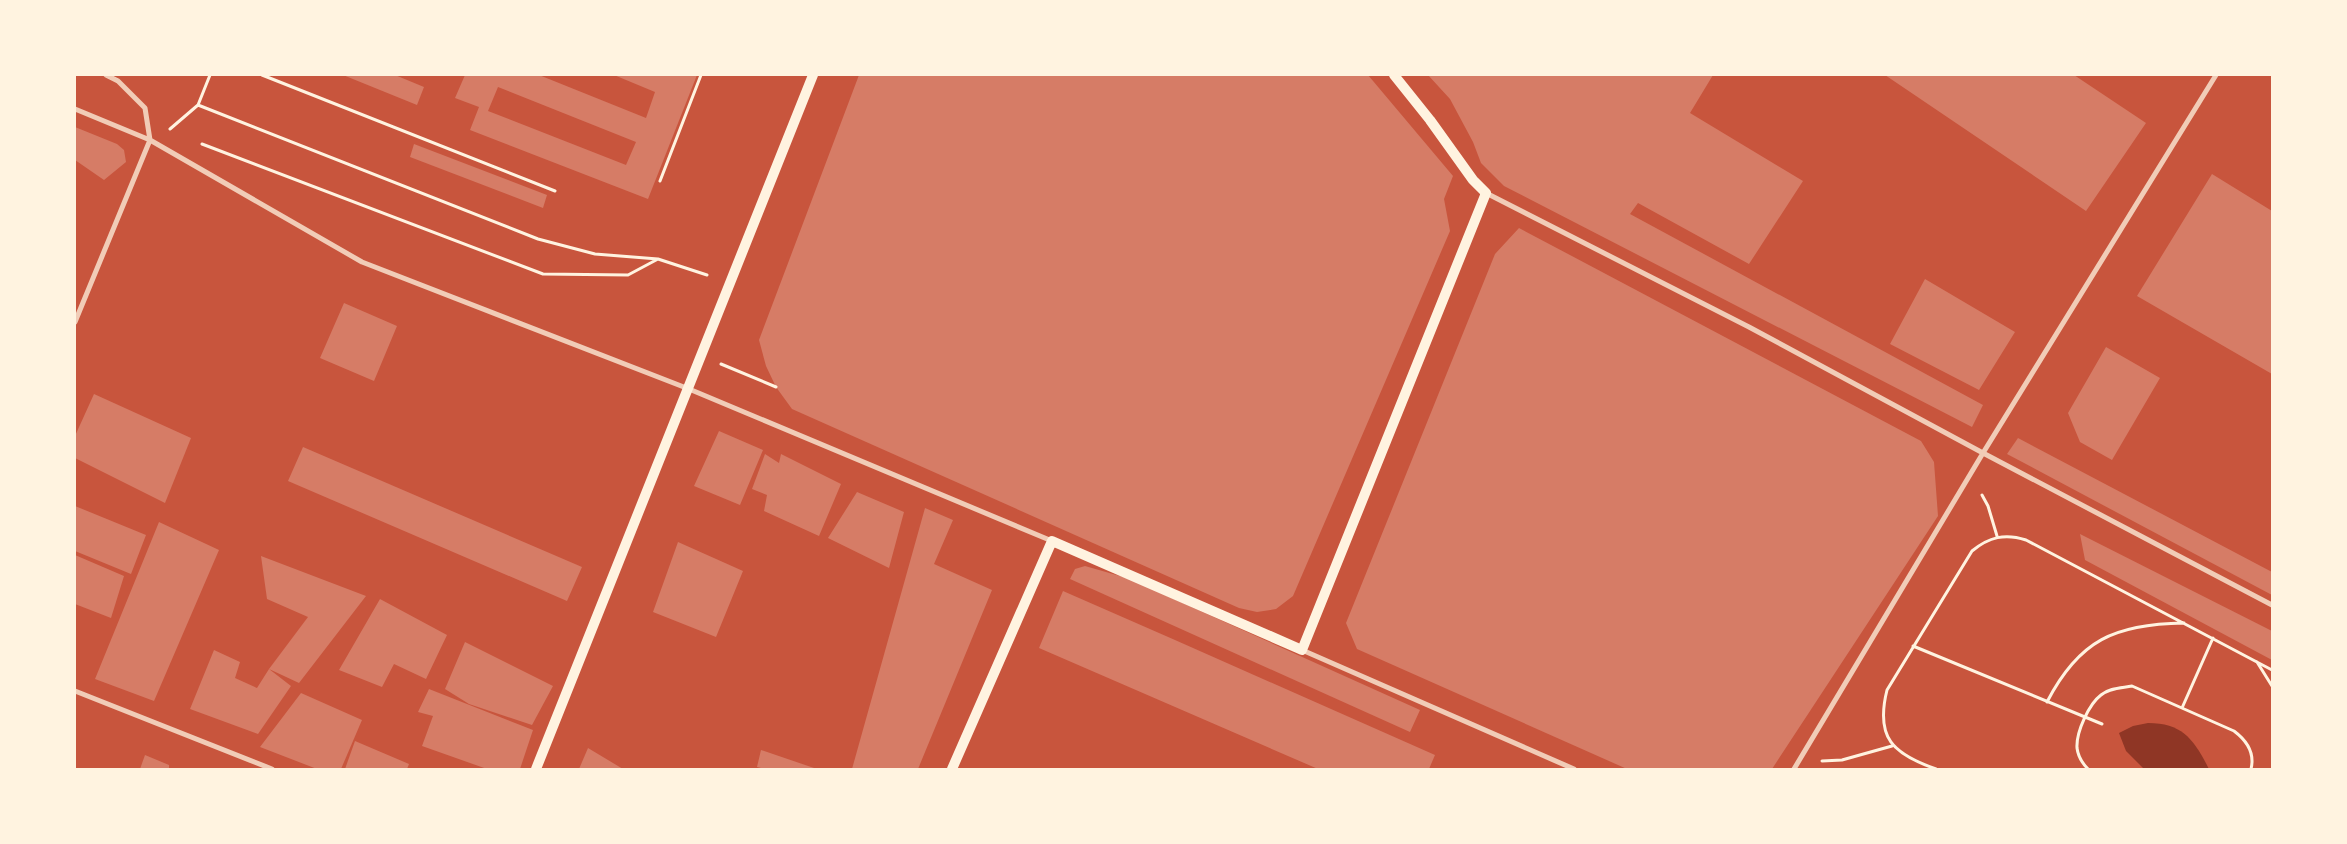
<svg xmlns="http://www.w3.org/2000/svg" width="2347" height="844" viewBox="0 0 2347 844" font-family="'IBM Plex Sans',sans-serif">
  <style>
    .water { fill: #8f3625 }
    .building { fill: #d67c66; fill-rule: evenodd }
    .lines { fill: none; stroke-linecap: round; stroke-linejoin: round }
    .path { stroke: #fff3e0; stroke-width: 3 }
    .minor { stroke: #f1ccb7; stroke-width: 5 }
    .secondary { stroke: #fff3e0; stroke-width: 10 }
  </style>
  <rect width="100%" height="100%" fill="#c8553d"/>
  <path class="water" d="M 2148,723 C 2183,723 2194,740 2209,769 L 2144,769 L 2126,751 L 2119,733 L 2133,726 Z"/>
  <path class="building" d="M 343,75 L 395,75 L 424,87 L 417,105 Z
    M 465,75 L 539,75 L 646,118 L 655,92 L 614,75 L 697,75 L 648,199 L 470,130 L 479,107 L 455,98 ZM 498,87 L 636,142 L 626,165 L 488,111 Z
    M 859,75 L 1368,75 L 1453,176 L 1444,199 L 1450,231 L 1293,596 L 1276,609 L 1257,612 L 1239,608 L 792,409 L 776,387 L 766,366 L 759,340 Z
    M 1428,75 L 1713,75 L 1690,113 L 1803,181 L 1749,264 L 1638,203 L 1630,214 L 1983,405 L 1972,427 L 1504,186 L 1481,163 L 1473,142 L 1450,99 Z
    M 1885,75 L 2074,75 L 2146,123 L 2086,211 Z
    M 75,127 L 117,144 L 124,150 L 126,162 L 104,180 L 75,160 Z
    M 414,144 L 547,195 L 543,208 L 410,157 Z
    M 2212,174 L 2272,211 L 2272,374 L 2137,296 Z
    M 1519,228 L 1921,441 L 1934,462 L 1938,516 L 1772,769 L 1627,769 L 1357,649 L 1346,623 L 1495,254 Z
    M 1925,279 L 2015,332 L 1979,390 L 1890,344 Z
    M 344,303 L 397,326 L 374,381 L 320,358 Z
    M 2106,347 L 2160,378 L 2112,460 L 2080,442 L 2068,413 Z
    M 94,394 L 191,438 L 165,503 L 75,458 L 75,436 Z
    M 719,431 L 763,450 L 740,505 L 694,486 Z
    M 2018,438 L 2272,572 L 2272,595 L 2007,454 Z
    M 303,447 L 582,567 L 567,601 L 288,481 Z
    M 765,454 L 779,463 L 781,454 L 841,484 L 819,536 L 764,511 L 767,495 L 752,489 Z
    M 857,492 L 904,512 L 889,568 L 828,538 Z
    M 75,506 L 146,535 L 131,574 L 75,551 Z
    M 925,508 L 953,520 L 934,564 L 992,590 L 918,769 L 852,769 Z
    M 159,522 L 219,550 L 154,701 L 95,679 Z
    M 2080,534 L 2272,631 L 2272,660 L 2085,560 Z
    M 678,542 L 743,571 L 716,637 L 653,612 Z
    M 75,555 L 124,576 L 111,618 L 75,604 Z
    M 261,556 L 366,596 L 299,683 L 269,669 L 308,617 L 267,599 Z
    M 1085,566 L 1127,578 L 1420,710 L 1410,732 L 1070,579 L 1075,569 Z
    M 1063,591 L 1175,640 L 1435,755 L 1429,769 L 1318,769 L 1039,648 Z
    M 380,599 L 447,635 L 426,679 L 394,664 L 382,687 L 339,670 Z
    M 465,642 L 553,686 L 532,725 L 469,704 L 445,689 Z
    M 214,650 L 240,662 L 235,678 L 257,688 L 269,669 L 291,686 L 258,734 L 190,709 Z
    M 429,689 L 533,730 L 520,769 L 487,769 L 422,746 L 433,716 L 418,712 Z
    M 301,693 L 362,720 L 341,769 L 317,769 L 260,747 Z
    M 355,741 L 409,764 L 407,769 L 345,769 Z
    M 588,748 L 623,769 L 579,769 Z
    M 761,750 L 817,769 L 765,769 L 757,767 Z
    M 145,755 L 169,765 L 169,769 L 140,769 Z"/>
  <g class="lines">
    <path class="path" d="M 262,75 L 555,191
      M 198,105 L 538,239 L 595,254 L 658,259
      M 170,129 L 198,105 L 210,75
      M 202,144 L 543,274 L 628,275 L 658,259 L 707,275
      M 660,181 L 701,75
      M 721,364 L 776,387
      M 1982,495 L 1988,506 L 1997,536
      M 1913,646 L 2102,724
      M 2257,662 L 2272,686
      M 2047,702 C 2079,640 2115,624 2184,623
      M 2182,708 L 2213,638
      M 1822,761 L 1842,760 L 1892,746
      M 1936,769 C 1893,754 1875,738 1887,690 L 1972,551 C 1989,537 2005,533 2026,540 L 2272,670
      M 2088,769 C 2083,764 2078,756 2077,748 C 2076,732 2089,704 2101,695 C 2109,688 2122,688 2132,686 L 2234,731 C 2246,740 2255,753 2251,769"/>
    <path class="minor" d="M 106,75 L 118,81 L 145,108 L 150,140
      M 75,109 L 150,140 L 362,262 L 689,389 L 1052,541
      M 1486,193 L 1749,327 L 1983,453 L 2272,605
      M 75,322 L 150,140
      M 1302,650 L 1574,769
      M 75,691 L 272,769
      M 1794,769 L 1983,453 L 2216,75"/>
    <path class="secondary" d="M 536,769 L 813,75
      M 952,769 L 1052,541 L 1302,650 L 1486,193 L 1473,180 L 1430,120 L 1394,75"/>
  </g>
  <rect width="2347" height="844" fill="none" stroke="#fff3e0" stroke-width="152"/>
</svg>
